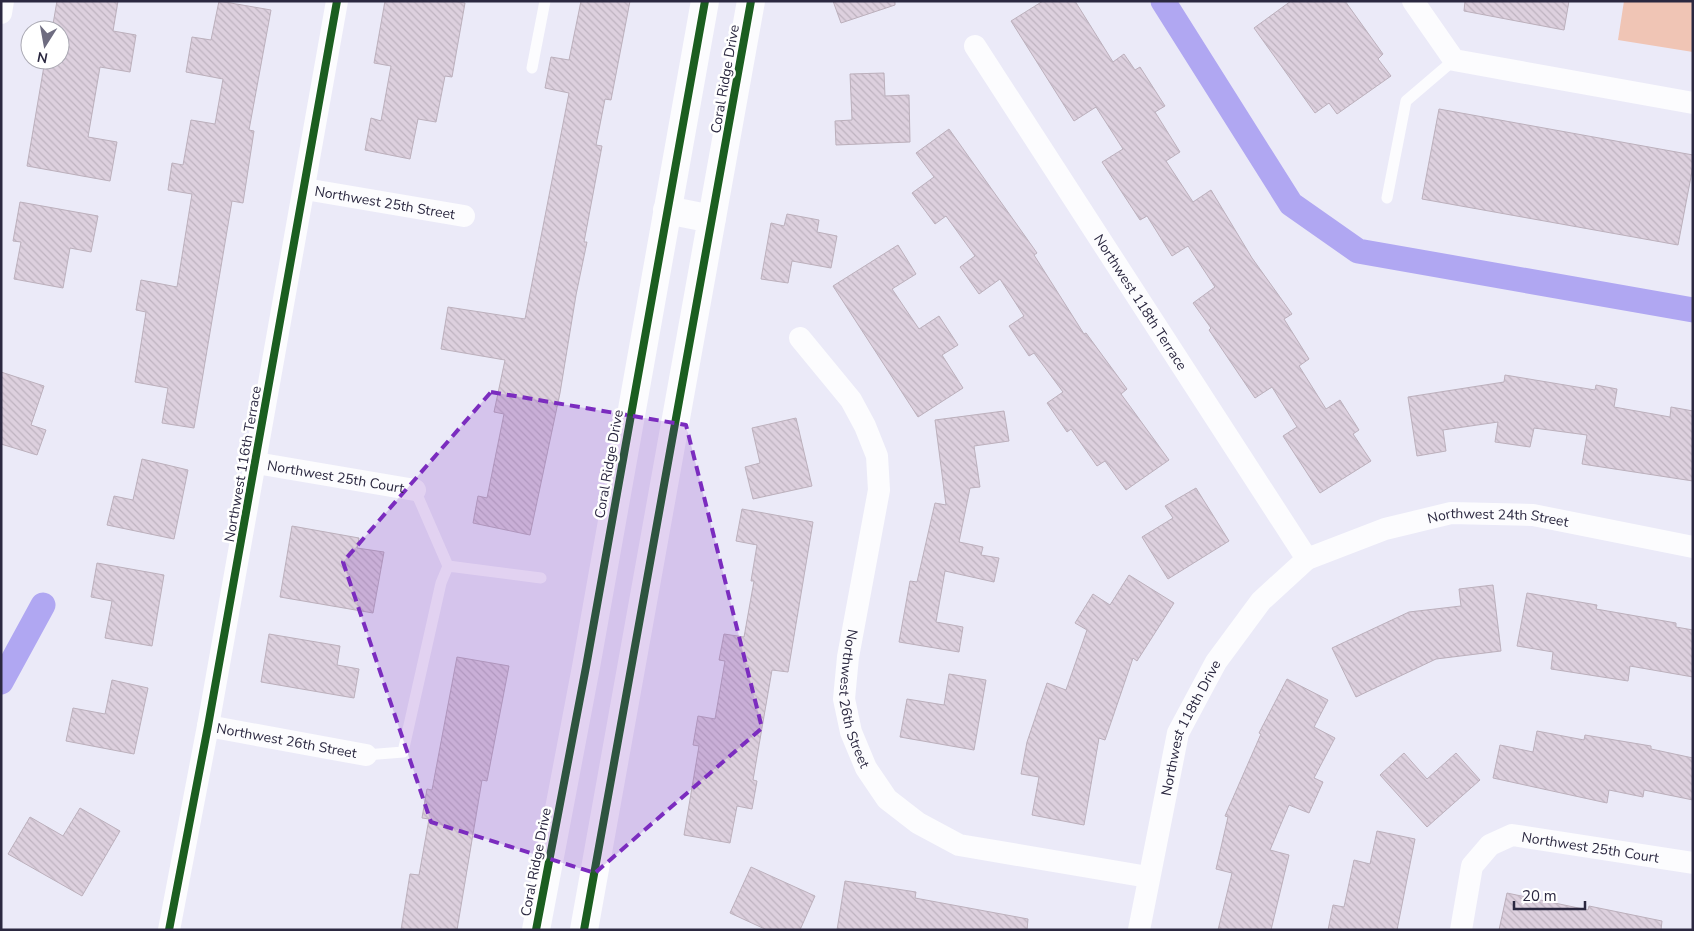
<svg xmlns="http://www.w3.org/2000/svg" width="1694" height="931" viewBox="0 0 1694 931" font-family="'Nunito Sans',sans-serif">
  <style>
    .green { fill: #f0c5b5 }
    .lines { fill: none; stroke-linecap: round; stroke-linejoin: round }
    .canal { stroke: #b0a7f2; stroke-width: 25 }
    .building { fill: url(#building-back-hatch); stroke: #bcb0bc }
    .lane { stroke: #fcfcfe; stroke-width: 11 }
    .street { stroke: #fcfcfe; stroke-width: 22 }
    .secondary { stroke: #fcfcfe; stroke-width: 28 }
    .cycleway-casing { stroke: #fff; stroke-width: 11 }
    .cycleway { stroke: #1b5e20; stroke-width: 8 }
    .marked { fill: #7b2cbf; fill-opacity: 0.2; stroke: #7b2cbf; stroke-width: 4; stroke-dasharray: 10 6; stroke-linejoin: round }
    .labels { text-anchor: middle; dominant-baseline: central; stroke-width: 5; stroke-linejoin: round; paint-order: stroke }
    .street-label { font-size: 14px; fill: #2b2840; stroke: #fff }
  </style>
  <defs>
    <pattern id="building-back-hatch" width="6" height="6" patternUnits="userSpaceOnUse" patternTransform="scale(1.25)"><rect width="6" height="6" fill="#ddd0de"/><path d="M-1 5l2 2M0 0l6 6M5-1l2 2" fill="none" stroke="#beb3c0"/></pattern>
  </defs>
  <rect width="100%" height="100%" fill="#ebeaf8"/>
  <path class="green" d="M 1624,1 L 1693,1 L 1693,52 L 1618,40 Z"/>
  <g class="lines">
    <path class="canal" d="M 1163,1 L 1291,204 L 1358,251 L 1693,310
      M 1,682 L 43,605"/>
  </g>
  <path class="building" d="M 57,1 L 118,1 L 113,31 L 136,35 L 130,72 L 100,67 L 88,137 L 117,142 L 110,181 L 27,166 L 45,60 L 60,60 L 60,30 L 52,30 Z
    M 219,1 L 271,10 L 249,130 L 254,131 L 243,203 L 232,201 L 194,428 L 162,423 L 168,388 L 135,382 L 146,312 L 136,310 L 141,280 L 177,287 L 192,194 L 168,190 L 172,163 L 183,165 L 191,120 L 215,124 L 223,79 L 186,72 L 192,37 L 211,40 Z
    M 385,1 L 453,1 L 465,3 L 452,77 L 445,76 L 436,122 L 418,119 L 410,159 L 365,150 L 371,118 L 381,121 L 391,66 L 374,63 Z
    M 581,1 L 630,1 L 611,100 L 605,99 L 596,145 L 602,146 L 584,242 L 587,242 L 576,295 L 560,393 L 530,535 L 473,523 L 478,496 L 487,498 L 504,414 L 494,412 L 505,360 L 441,349 L 448,307 L 525,319 L 569,93 L 545,88 L 551,57 L 569,60 Z
    M 833,1 L 895,1 L 895,5 L 841,23 Z
    M 1043,1 L 1075,1 L 1113,62 L 1124,54 L 1135,70 L 1140,67 L 1165,106 L 1155,112 L 1180,152 L 1166,161 L 1193,202 L 1211,190 L 1252,258 L 1292,314 L 1284,319 L 1309,359 L 1299,366 L 1326,409 L 1340,400 L 1359,430 L 1353,434 L 1371,461 L 1320,493 L 1283,436 L 1297,427 L 1272,387 L 1255,398 L 1209,330 L 1211,328 L 1193,303 L 1215,287 L 1188,246 L 1172,256 L 1147,216 L 1140,220 L 1102,162 L 1123,149 L 1096,107 L 1074,121 L 1011,21 Z
    M 1291,1 L 1345,1 L 1383,54 L 1378,59 L 1391,76 L 1337,114 L 1329,103 L 1315,113 L 1254,28 Z
    M 1465,1 L 1569,1 L 1564,30 L 1464,11 Z
    M 884,73 L 885,96 L 909,95 L 910,142 L 836,145 L 835,121 L 852,120 L 850,74 Z
    M 1439,109 L 1693,155 L 1693,166 L 1678,245 L 1422,199 Z
    M 949,129 L 1037,253 L 1034,255 L 1084,334 L 1086,333 L 1127,389 L 1121,394 L 1169,460 L 1126,490 L 1105,461 L 1097,466 L 1071,429 L 1067,432 L 1047,403 L 1063,392 L 1034,353 L 1029,356 L 1009,326 L 1024,316 L 1000,279 L 979,294 L 960,267 L 975,256 L 946,216 L 935,224 L 912,193 L 934,177 L 916,153 Z
    M 20,202 L 98,216 L 91,252 L 70,248 L 63,288 L 14,279 L 21,242 L 13,241 Z
    M 787,214 L 819,220 L 817,232 L 837,236 L 831,268 L 792,261 L 788,283 L 761,279 L 771,223 L 784,226 Z
    M 898,245 L 916,274 L 892,289 L 919,329 L 939,316 L 958,345 L 942,355 L 963,388 L 918,417 L 833,286 Z
    M 1,372 L 44,386 L 31,425 L 46,430 L 37,455 L 1,444 Z
    M 1505,375 L 1595,390 L 1596,385 L 1617,389 L 1614,407 L 1670,417 L 1671,407 L 1693,411 L 1693,481 L 1582,464 L 1587,435 L 1534,428 L 1530,447 L 1495,442 L 1498,422 L 1443,430 L 1446,451 L 1417,456 L 1408,397 L 1504,382 Z
    M 1004,411 L 1009,441 L 974,446 L 980,487 L 970,488 L 959,542 L 983,547 L 981,555 L 999,558 L 994,582 L 945,571 L 936,622 L 963,627 L 959,652 L 899,642 L 910,581 L 917,582 L 935,503 L 946,505 L 935,420 Z
    M 796,418 L 812,486 L 753,499 L 745,467 L 760,463 L 752,428 Z
    M 142,459 L 188,470 L 174,539 L 107,525 L 114,496 L 133,500 Z
    M 1196,488 L 1229,541 L 1168,579 L 1142,537 L 1173,518 L 1165,506 Z
    M 742,509 L 813,522 L 788,672 L 772,670 L 753,780 L 757,781 L 752,809 L 737,806 L 730,843 L 684,835 L 699,746 L 693,745 L 698,716 L 715,719 L 725,661 L 719,660 L 724,634 L 744,637 L 754,581 L 751,581 L 757,545 L 736,541 Z
    M 292,526 L 359,538 L 357,548 L 384,552 L 373,613 L 280,597 Z
    M 97,563 L 164,575 L 152,646 L 105,638 L 112,601 L 91,597 Z
    M 1129,575 L 1174,603 L 1137,661 L 1133,658 L 1105,740 L 1099,738 L 1084,825 L 1032,815 L 1039,777 L 1021,774 L 1027,742 L 1047,683 L 1066,690 L 1087,630 L 1075,623 L 1093,594 L 1110,605 Z
    M 1493,585 L 1501,651 L 1436,659 L 1356,697 L 1332,648 L 1409,612 L 1461,606 L 1459,589 Z
    M 1527,593 L 1597,605 L 1596,609 L 1676,623 L 1676,627 L 1693,630 L 1693,677 L 1630,666 L 1628,681 L 1551,669 L 1553,652 L 1517,646 Z
    M 269,634 L 340,646 L 337,665 L 359,669 L 354,698 L 261,682 Z
    M 457,657 L 509,666 L 487,781 L 482,780 L 457,930 L 401,930 L 410,874 L 419,875 L 429,819 L 422,818 L 427,789 L 432,790 Z
    M 949,674 L 986,680 L 974,750 L 900,737 L 907,699 L 944,705 Z
    M 1287,679 L 1328,700 L 1314,727 L 1335,738 L 1314,778 L 1323,782 L 1309,813 L 1289,805 L 1270,850 L 1289,855 L 1271,930 L 1218,930 L 1232,873 L 1216,869 L 1228,817 L 1225,816 L 1261,734 L 1259,733 Z
    M 112,680 L 148,688 L 134,754 L 66,741 L 73,708 L 105,714 Z
    M 1537,731 L 1584,740 L 1585,735 L 1651,746 L 1651,749 L 1693,758 L 1693,800 L 1644,790 L 1643,797 L 1609,790 L 1607,803 L 1493,778 L 1500,745 L 1533,752 Z
    M 1404,753 L 1427,779 L 1456,753 L 1480,780 L 1427,827 L 1380,775 Z
    M 80,808 L 120,831 L 82,896 L 8,854 L 30,817 L 63,836 Z
    M 1377,831 L 1415,839 L 1397,930 L 1328,930 L 1333,905 L 1344,907 L 1354,860 L 1370,864 Z
    M 751,867 L 815,896 L 800,930 L 767,930 L 730,913 Z
    M 845,881 L 916,892 L 915,898 L 1028,919 L 1027,930 L 837,930 Z
    M 1507,893 L 1588,910 L 1589,906 L 1662,921 L 1661,930 L 1499,930 Z"/>
  <g class="lines">
    <path class="lane" d="M 532,68 L 545,1
      M 1387,198 L 1406,101 L 1454,60
      M 415,490 L 448,566
      M 366,755 L 403,752 L 441,583 L 448,566 L 541,578"/>
    <g class="street">
      <path d="M 1413,1 L 1454,60 L 1693,103"/>
      <path d="M 1,13 L 3,1"/>
      <path id="s1" d="M 975,46 L 1307,559"/>
      <path id="s2" d="M 305,189 L 464,216"/>
      <path id="s3" d="M 800,338 L 851,400 L 865,426 L 877,456 L 879,490 L 848,657 L 844,699 L 851,732 L 866,768 L 887,799 L 918,823 L 959,845 L 1148,877"/>
      <path id="s4" d="M 256,463 L 415,490"/>
      <path id="s5" d="M 208,726 L 366,755"/>
      <path d="M 169,930 L 208,726 L 337,1"/>
      <path id="s6" d="M 1139,930 L 1178,733 L 1216,662 L 1261,601 L 1307,559 L 1385,529 L 1451,513 L 1533,515 L 1693,547"/>
      <path id="s7" d="M 1461,930 L 1472,866 L 1490,845 L 1512,835 L 1693,863"/>
    </g>
    <path class="secondary" d="M 667,210 L 712,219
      M 536,930 L 586,667 L 705,1
      M 584,930 L 751,1"/>
    <defs>
      <path id="cycleway" d="M 169,930 L 208,726 L 337,1
        M 536,930 L 586,667 L 705,1
        M 584,930 L 751,1"/>
    </defs>
    <use href="#cycleway" class="cycleway-casing"/>
    <use href="#cycleway" class="cycleway"/>
  </g>
  <path class="marked" d="M 491,392 L 686,425 L 762,728 L 595,873 L 431,822 L 343,562 Z"/>
  <g class="labels">
    <g class="street-label">
      <text transform="translate(725 79) rotate(-80)">Coral Ridge Drive</text>
      <text stroke="none"><textPath href="#s2" startOffset="81">Northwest 25th Street</textPath></text>
      <text stroke="none"><textPath href="#s1" startOffset="305">Northwest 118th Terrace</textPath></text>
      <text transform="translate(243 464) rotate(-80)">Northwest 116th Terrace</text>
      <text transform="translate(609 464) rotate(-80)">Coral Ridge Drive</text>
      <text stroke="none"><textPath href="#s4" startOffset="81">Northwest 25th Court</textPath></text>
      <text stroke="none"><textPath href="#s6" startOffset="618">Northwest 24th Street</textPath></text>
      <text stroke="none"><textPath href="#s3" startOffset="389">Northwest 26th Street</textPath></text>
      <text stroke="none"><textPath href="#s6" startOffset="210">Northwest 118th Drive</textPath></text>
      <text stroke="none"><textPath href="#s5" startOffset="80">Northwest 26th Street</textPath></text>
      <text stroke="none"><textPath href="#s7" startOffset="196">Northwest 25th Court</textPath></text>
      <text transform="translate(536 862) rotate(-79)">Coral Ridge Drive</text>
    </g>
  </g>
  <rect width="1694" height="931" fill="none" stroke="#2b2840" stroke-width="5"/>
  <g transform="translate(45 45) rotate(191)"><circle r="24" fill="#ffffff" stroke="#aaa9b3"/>
  <path d="M0-4L9 19L0 12L-9 19Z" fill="#6e6c80"/>
  <text y="-8" font-size="14" font-weight="bold" text-anchor="middle" fill="#2b2840">N</text>
  </g>
  <path d="M1514 901v8h71v-8" fill="none" stroke="#2b2840" stroke-width="2.5"/>
  <text x="1522" y="901" font-size="15" fill="#2b2840" stroke="#ffffff" stroke-width="4" paint-order="stroke">20 m</text>
</svg>
